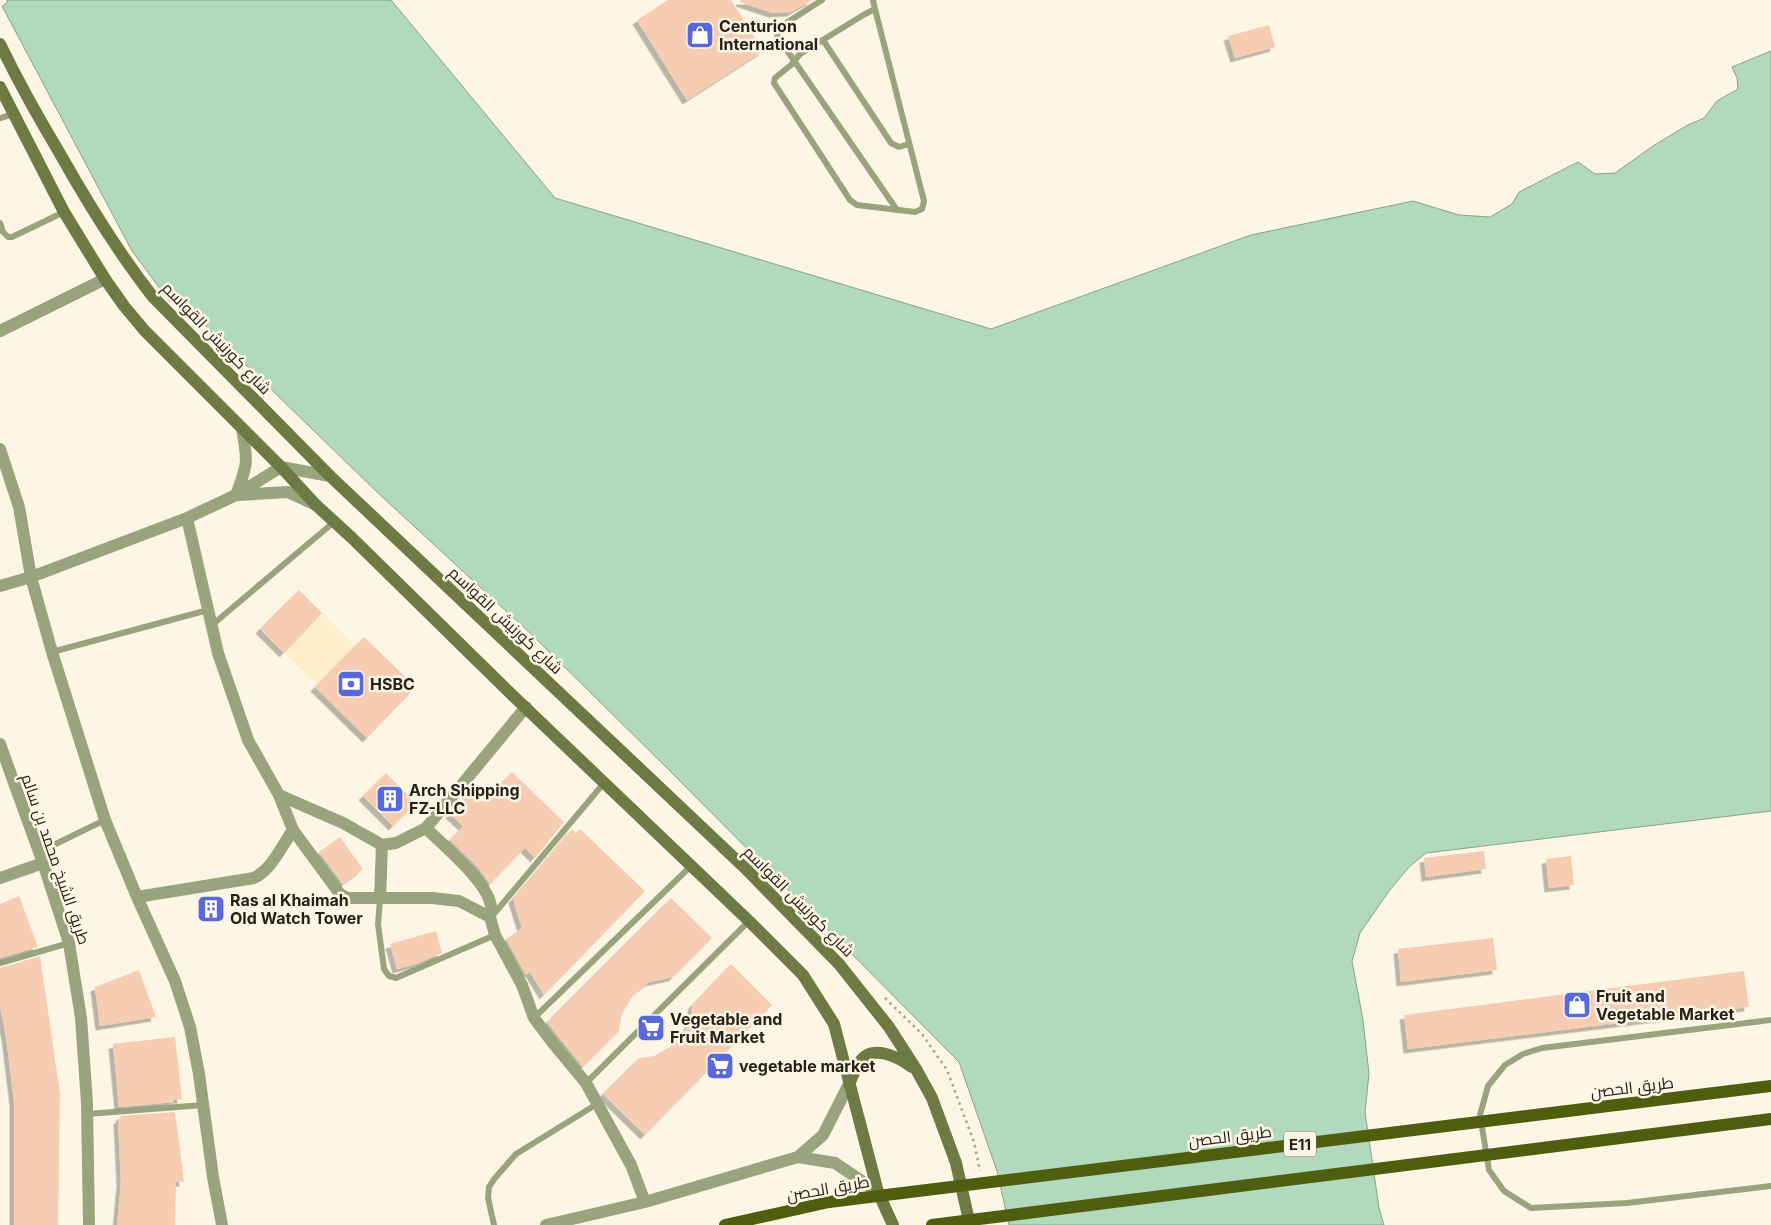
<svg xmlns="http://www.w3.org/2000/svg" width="1771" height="1225" viewBox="0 0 1771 1225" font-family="Inter,Cairo,sans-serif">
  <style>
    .built { fill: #ffeeca }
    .water { fill: #b1dabd; stroke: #87a28b }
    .building { fill: #f6ccb3; filter: url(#shadow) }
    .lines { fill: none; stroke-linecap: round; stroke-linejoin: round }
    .path { stroke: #a9a293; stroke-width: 2.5; stroke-dasharray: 2.5 4; stroke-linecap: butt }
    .service { stroke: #99a37e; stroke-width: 6 }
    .minor { stroke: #99a37e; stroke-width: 12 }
    .tertiary { stroke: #99a37e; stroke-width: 12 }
    .secondary { stroke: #6d7a43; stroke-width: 12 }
    .primary { stroke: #4f5d0e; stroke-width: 12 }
    .primary-bridge { stroke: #4f5d0e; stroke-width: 12 }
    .labels { text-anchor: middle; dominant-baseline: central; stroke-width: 5; stroke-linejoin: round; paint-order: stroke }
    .shield { fill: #fef6e4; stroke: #676154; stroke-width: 1 }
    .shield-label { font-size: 15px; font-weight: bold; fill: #262117 }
    .poi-label { font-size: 16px; font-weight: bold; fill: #262117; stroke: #fef6e4; text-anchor: start }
    .street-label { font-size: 16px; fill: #262117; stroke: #fef6e4 }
  </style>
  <defs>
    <filter id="shadow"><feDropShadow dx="-4.5" dy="4.5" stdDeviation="0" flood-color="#0004"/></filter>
  </defs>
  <rect width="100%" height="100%" fill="#fef6e4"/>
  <path class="built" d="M 322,613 L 355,646 L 318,684 L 284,653 Z"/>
  <path class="water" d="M 7,0 L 391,0 L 555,198 L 991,329 L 1251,235 L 1413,201 L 1459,215 L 1490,217 L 1512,204 L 1519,192 L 1578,162 L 1595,174 L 1615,173 L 1653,146 L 1686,126 L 1704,118 L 1717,101 L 1738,89 L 1737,78 L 1732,67 L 1771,51 L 1771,811 L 1426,853 L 1409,867 L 1389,891 L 1360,933 L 1352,961 L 1363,1020 L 1369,1074 L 1365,1112 L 1379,1208 L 1384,1225 L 1009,1225 L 997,1171 L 959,1062 L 667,768 L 531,634 L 378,493 L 176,297 L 170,302 L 132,251 L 2,6 L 7,3 Z"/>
  <path class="building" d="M 668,0 L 731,0 L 763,51 L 687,100 L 637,20 Z
    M 741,0 L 813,0 L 791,12 L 773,13 L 740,2 Z
    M 1269,25 L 1275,47 L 1235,58 L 1228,36 Z
    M 299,590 L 322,613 L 284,653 L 260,629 Z
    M 364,637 L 416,687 L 367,738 L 315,687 Z
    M 512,772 L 564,822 L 535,858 L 525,848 L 490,884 L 478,867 L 450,840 L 463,826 L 450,814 L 471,792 L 483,802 Z
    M 386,773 L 416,803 L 393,826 L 363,796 Z
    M 572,829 L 576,833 L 580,829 L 645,891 L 544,995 L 530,972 L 526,975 L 506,939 L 522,928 L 513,899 Z
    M 340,837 L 363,869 L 343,884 L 319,852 Z
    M 1484,851 L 1486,869 L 1426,877 L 1424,858 Z
    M 1571,856 L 1574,885 L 1549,888 L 1546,859 Z
    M 19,896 L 38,947 L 0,958 L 0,904 Z
    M 671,898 L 712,938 L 673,977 L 649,982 L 633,995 L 621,1016 L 619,1031 L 583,1067 L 547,1022 Z
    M203 909a8 8 0 1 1 16 0a8 8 0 1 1-16 0Z
    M 436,931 L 442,953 L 416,964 L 397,969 L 390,944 Z
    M 1493,938 L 1497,970 L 1401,982 L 1398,949 Z
    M 40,956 L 60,1094 L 58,1225 L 14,1225 L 14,1101 L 6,1036 L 0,1006 L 0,968 Z
    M 731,964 L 772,1005 L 645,1135 L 603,1094 L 639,1058 L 654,1056 L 675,1044 L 688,1027 L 693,1004 Z
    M 139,970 L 156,1017 L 100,1026 L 95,987 Z
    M 1744,971 L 1749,1007 L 1408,1049 L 1404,1015 Z
    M 175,1037 L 182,1099 L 174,1100 L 174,1102 L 119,1107 L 113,1044 Z
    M 175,1112 L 184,1182 L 176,1182 L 175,1225 L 117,1225 L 121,1182 L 118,1119 L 121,1119 L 120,1116 Z"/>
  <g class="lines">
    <path class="path" d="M 885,998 L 922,1034 L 947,1070 L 974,1142 L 980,1171"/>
    <path class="service" d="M 822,0 L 780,27 L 778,30 L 777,36 L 897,210
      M 873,0 L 875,9 L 924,201 L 922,209 L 915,212 L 857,205 L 850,200 L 774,83 L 775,78 L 791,65 L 800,54 L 865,14 L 875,9
      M 823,40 L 891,143 L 899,147 L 909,144
      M 0,118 L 14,114
      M 0,223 L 3,232 L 8,237 L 12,237 L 64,212
      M 212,625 L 334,522
      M 52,652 L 208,610
      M 39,852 L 105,820
      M 380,899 L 378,924 L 384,969 L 389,976 L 396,978 L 495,935
      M 493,915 L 604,783
      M 0,963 L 69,943
      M 534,1018 L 691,866
      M 1771,1020 L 1542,1048 L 1523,1054 L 1505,1065 L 1488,1086 L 1480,1115 L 1489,1170 L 1504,1191 L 1531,1208 L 1627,1203 L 1771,1186
      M 586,1083 L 749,921
      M 88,1114 L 203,1105
      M 494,1225 L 488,1198 L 489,1187 L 495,1178 L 516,1154 L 597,1104"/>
    <path class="minor" d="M 0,331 L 105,279
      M 0,449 L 19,507 L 31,577 L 52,652 L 105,820 L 137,897 L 175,981 L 190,1027 L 199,1074 L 213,1177 L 222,1225
      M 236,495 C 248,464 248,461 242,429
      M 239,495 L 288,492 L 316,505
      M 0,586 L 31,577 L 187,518 L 236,495 L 281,467 L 330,476
      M 279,795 L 343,823 L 382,845 L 396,843 L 426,828 L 526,707
      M 426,828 C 443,845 484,879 490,902 C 492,907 491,912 490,917
      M 293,830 L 340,894 L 348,898 L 432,898 L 459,901 L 490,917 L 495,935 L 522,985 L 534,1018 L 552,1042 L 586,1083 L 631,1165 L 645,1202
      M 0,878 L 43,863
      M 137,897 L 254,878 C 272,869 281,847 293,830 L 279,795 L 248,740 L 218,653 L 187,518
      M 380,899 L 382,845
      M 798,1157 L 823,1135 L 849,1084
      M 546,1225 L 645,1202 L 798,1157 L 835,1163 L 878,1192"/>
    <path class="tertiary" d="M 0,744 L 43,863 L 69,943 L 81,1018 L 87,1103 L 89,1225"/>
    <path class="secondary" d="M 0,44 C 18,81 38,117 59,152 C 87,202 117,251 153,297 L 330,476 L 747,870 L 839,964 L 889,1027 L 916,1069 L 932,1098 L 956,1163 L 970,1225
      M 0,87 L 64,212 L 105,279 L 124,306 L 145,331 L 281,467 L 316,505 L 351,537 L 508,691 L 749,921 L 803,975 L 834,1024 L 878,1192 L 893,1225
      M 849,1084 C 852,1078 855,1069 859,1063 C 872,1043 898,1057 912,1067"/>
    <path class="primary" d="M 725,1225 L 829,1202"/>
    <path class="primary-bridge" d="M 829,1202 L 1771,1086
      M 932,1225 L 1771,1119"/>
  </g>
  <defs>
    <symbol id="shop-square" viewBox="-11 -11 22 22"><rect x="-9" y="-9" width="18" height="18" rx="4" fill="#5869df" stroke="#fef6e4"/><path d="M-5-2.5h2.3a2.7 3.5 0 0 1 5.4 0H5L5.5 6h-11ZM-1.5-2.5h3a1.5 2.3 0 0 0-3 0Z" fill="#fff"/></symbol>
    <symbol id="bank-square" viewBox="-11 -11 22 22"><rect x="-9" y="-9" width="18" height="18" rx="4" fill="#5869df" stroke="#fef6e4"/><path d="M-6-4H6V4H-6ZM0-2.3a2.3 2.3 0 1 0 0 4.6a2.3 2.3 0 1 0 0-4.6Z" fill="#fff"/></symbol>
    <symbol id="building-square" viewBox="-11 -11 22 22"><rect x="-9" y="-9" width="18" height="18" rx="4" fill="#5869df" stroke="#fef6e4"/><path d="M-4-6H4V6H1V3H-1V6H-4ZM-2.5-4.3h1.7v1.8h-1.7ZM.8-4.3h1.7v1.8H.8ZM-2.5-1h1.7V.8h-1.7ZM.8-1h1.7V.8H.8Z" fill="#fff"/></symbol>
    <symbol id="supermarket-square" viewBox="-11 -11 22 22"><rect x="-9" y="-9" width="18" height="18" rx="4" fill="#5869df" stroke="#fef6e4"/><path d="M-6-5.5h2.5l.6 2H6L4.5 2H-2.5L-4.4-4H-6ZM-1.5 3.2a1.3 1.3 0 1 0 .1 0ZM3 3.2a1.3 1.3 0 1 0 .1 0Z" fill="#fff"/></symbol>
  </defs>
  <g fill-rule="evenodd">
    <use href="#shop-square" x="684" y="19" width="32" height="32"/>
    <use href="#bank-square" x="335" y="668" width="32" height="32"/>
    <use href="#building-square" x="374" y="783" width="32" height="32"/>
    <use href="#building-square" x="195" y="893" width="32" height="32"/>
    <use href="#shop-square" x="1561" y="989" width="32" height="32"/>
    <use href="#supermarket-square" x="635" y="1012" width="32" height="32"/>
    <use href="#supermarket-square" x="704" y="1050" width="32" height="32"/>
  </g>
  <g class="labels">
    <rect class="shield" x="1284" y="1131.5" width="32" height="25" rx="4"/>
    <g class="shield-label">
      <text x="1300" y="1144">E11</text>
    </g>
    <g class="poi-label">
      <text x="719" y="26">Centurion<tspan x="719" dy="18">International</tspan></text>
      <text x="370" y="684">HSBC</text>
      <text x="409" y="790">Arch Shipping<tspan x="409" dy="18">FZ-LLC</tspan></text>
      <text x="230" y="900">Ras al Khaimah<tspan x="230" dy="18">Old Watch Tower</tspan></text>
      <text x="1596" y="996">Fruit and<tspan x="1596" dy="18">Vegetable Market</tspan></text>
      <text x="670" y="1019">Vegetable and<tspan x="670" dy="18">Fruit Market</tspan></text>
      <text x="739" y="1066">vegetable market</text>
    </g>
    <g class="street-label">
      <text transform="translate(217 338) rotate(46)">شارع كورنيش القواسم</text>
      <text transform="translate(506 620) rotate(43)">شارع كورنيش القواسم</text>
      <text transform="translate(56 859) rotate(71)">طريق الشيخ محمد بن سالم</text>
      <text transform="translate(799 901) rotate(45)">شارع كورنيش القواسم</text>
      <text transform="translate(1632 1087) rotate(-7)">طريق الحصن</text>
      <text transform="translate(1230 1136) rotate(-7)">طريق الحصن</text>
      <text transform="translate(828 1188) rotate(-10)">طريق الحصن</text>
    </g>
  </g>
</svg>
